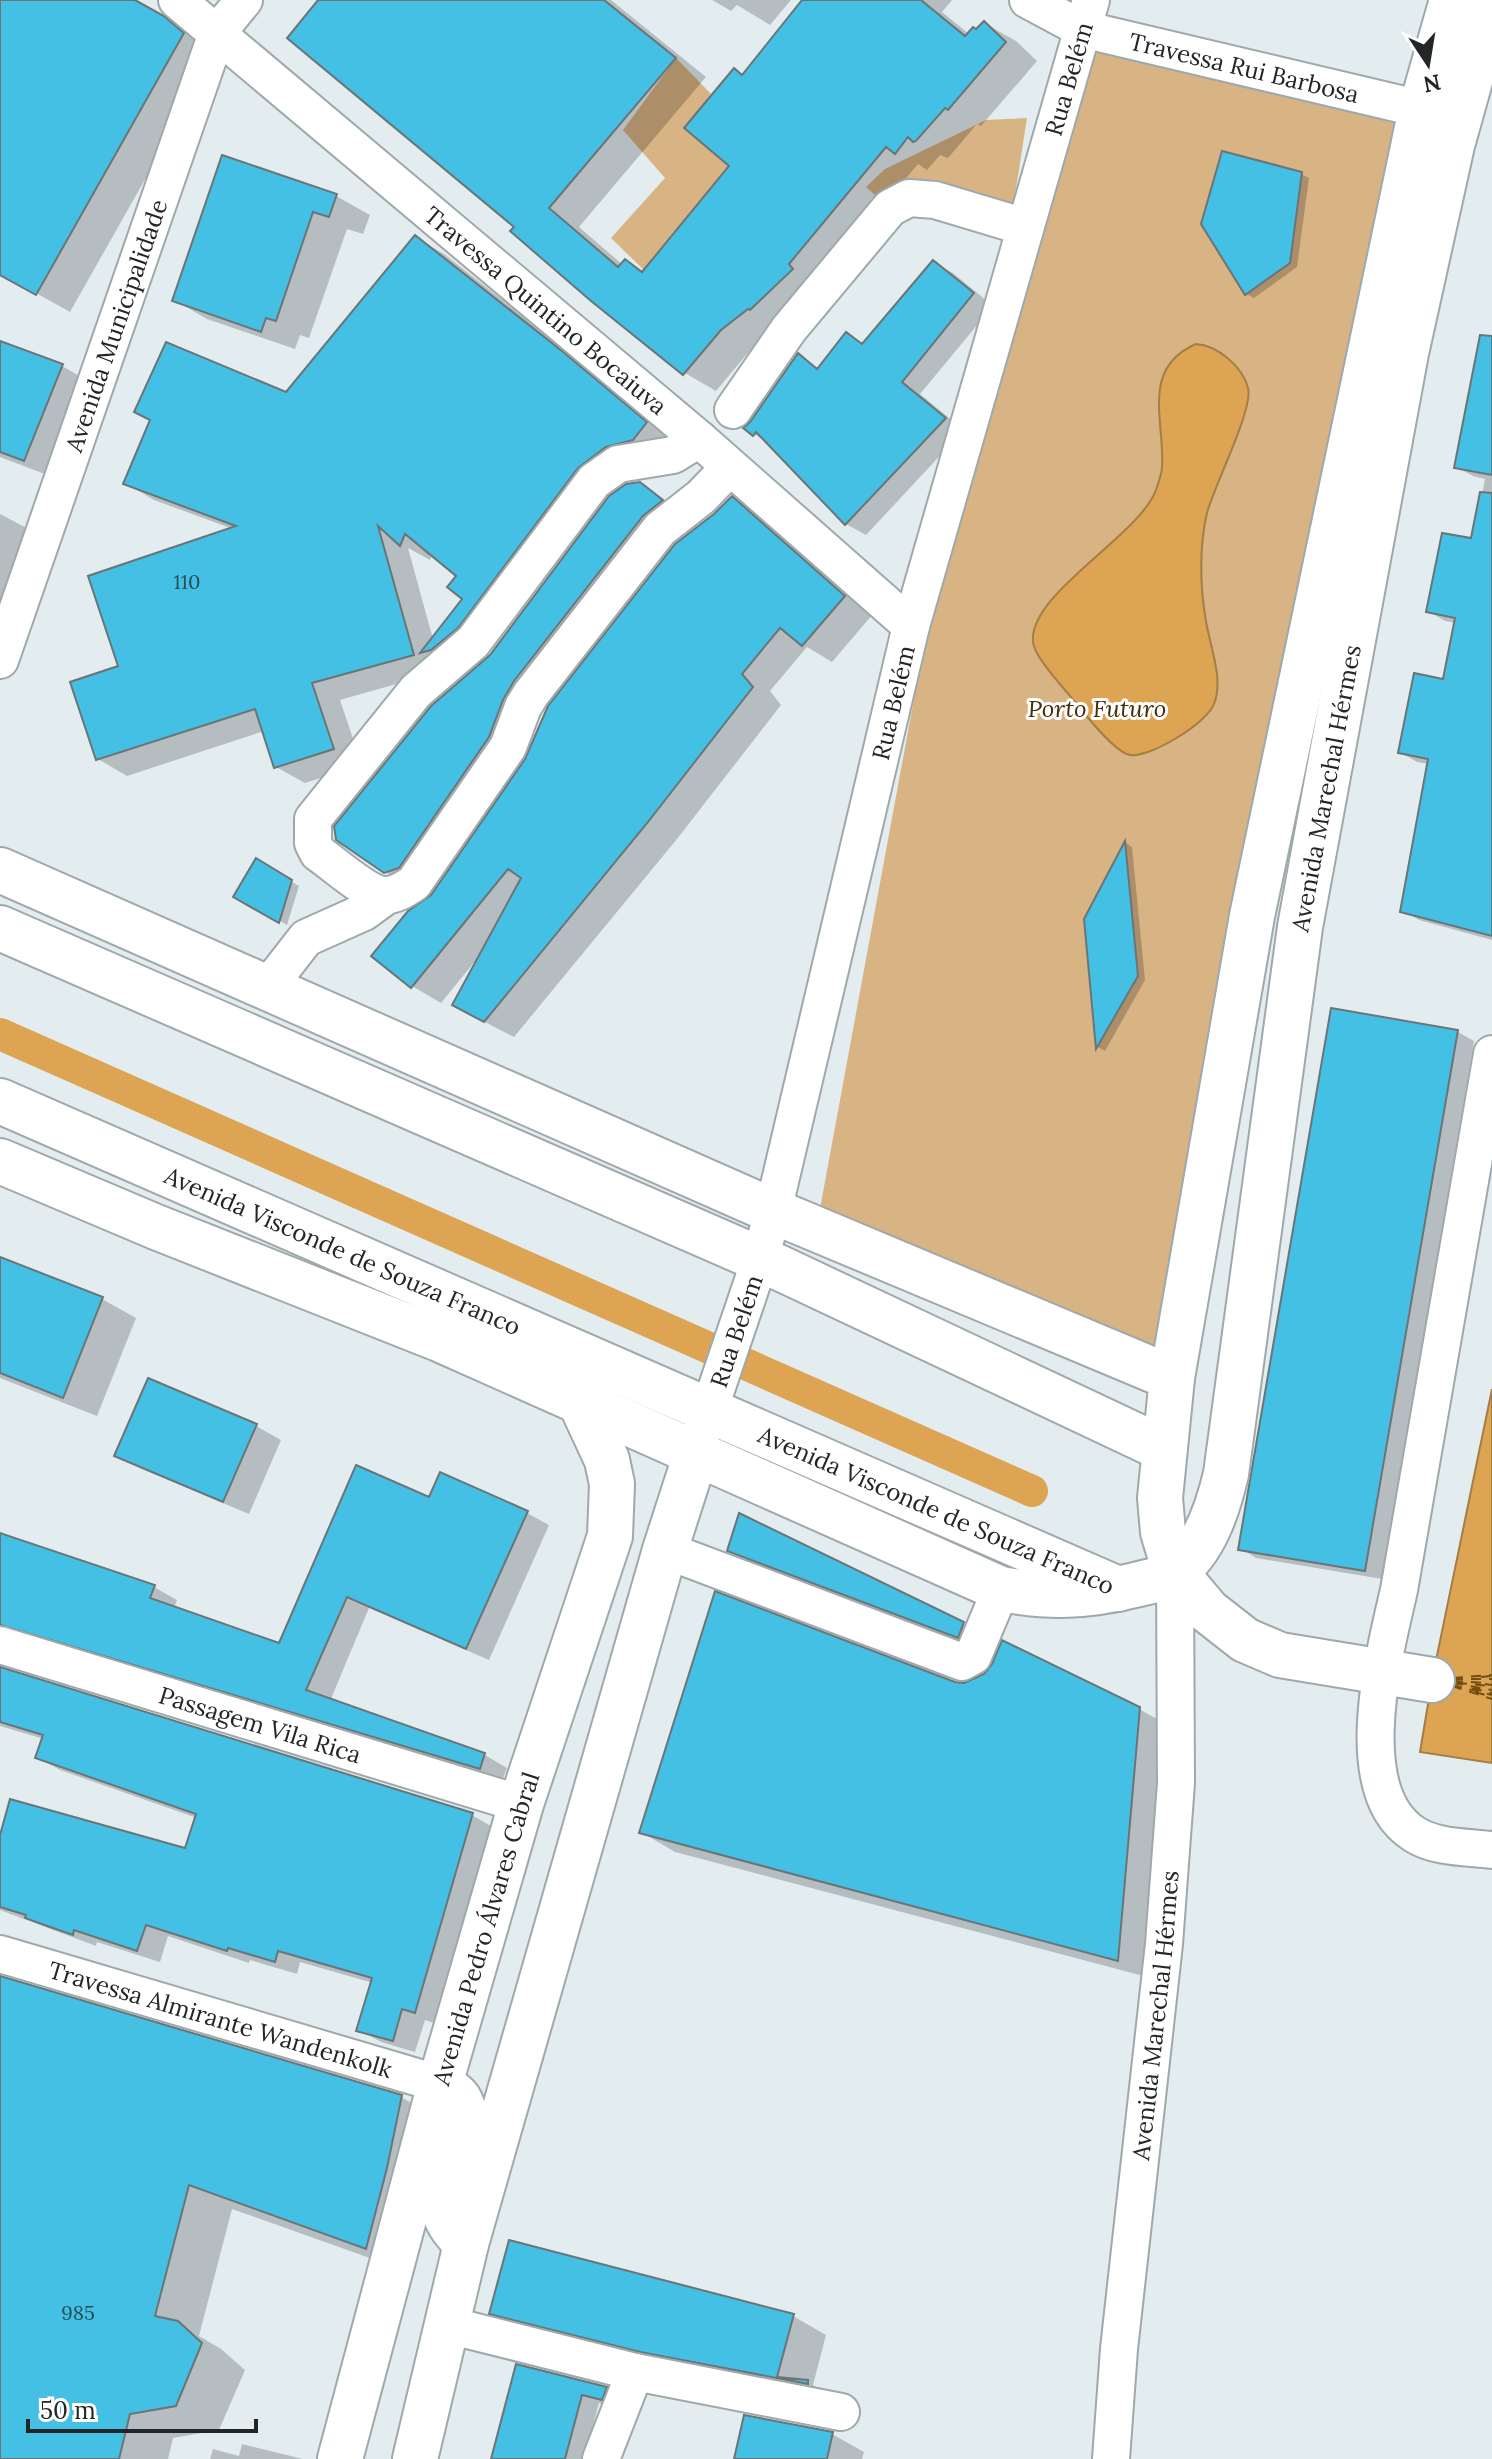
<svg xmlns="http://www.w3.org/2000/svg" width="1492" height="2459" viewBox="0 0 1492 2459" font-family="Lora,serif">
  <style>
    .green { fill: #d8b384 }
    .water { fill: #dca453; stroke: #a47e46; stroke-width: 2 }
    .shadow { fill: #0003; fill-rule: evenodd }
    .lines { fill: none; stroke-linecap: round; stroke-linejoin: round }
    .canal { stroke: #dca453; stroke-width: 32 }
    .ferry { stroke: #754f12; stroke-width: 2; stroke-dasharray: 10 8; stroke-linecap: butt }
    .building { fill: #43c0e3; stroke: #6b7477; stroke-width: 2 }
    .minor-casing { stroke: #9fa8ab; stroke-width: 40 }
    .major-casing { stroke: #9fa8ab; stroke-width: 48 }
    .minor { stroke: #fff; stroke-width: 36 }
    .major { stroke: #fff; stroke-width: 44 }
    .labels { text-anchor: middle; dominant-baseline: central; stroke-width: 6; stroke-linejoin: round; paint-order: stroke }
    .number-label { font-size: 20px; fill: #2a4c56 }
    .street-label { font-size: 24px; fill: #222627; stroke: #fff }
    .park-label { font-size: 24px; font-style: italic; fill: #442d09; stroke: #fff }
  </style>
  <rect width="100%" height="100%" fill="#e3edf0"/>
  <path class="green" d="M 1094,41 L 1403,115 L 1157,1352 L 819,1214 L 925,639 L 1055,186 L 1070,142 Z
    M 676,58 L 711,94 L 685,128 L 751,141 L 644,270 L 611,238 L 665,178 L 623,130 Z
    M 1027,118 L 1013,208 L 884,203 L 866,187 L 885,169 L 986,120 Z"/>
  <path class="water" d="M 1196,344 C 1217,345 1243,367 1248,388 C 1254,408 1214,486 1207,513 C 1199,546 1200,588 1206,621 C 1210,647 1224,679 1214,704 C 1207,723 1150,758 1130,755 C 1115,753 1084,713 1074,701 C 1064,688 1034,657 1033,642 C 1028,594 1139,536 1156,490 C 1158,483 1162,474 1162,467 C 1165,422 1140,368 1196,344 Z
    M 1492,1389 L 1492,1763 L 1420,1752 L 1432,1680 Z"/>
  <path class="shadow" d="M 0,0 L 130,0 L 197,38 L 216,54 L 70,312 L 0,273 Z
    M 321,0 L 611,0 L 706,77 L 579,227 L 623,265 L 625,261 L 644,272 L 732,166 L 734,70 L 744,76 L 805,0 L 952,0 L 942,12 L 969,34 L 977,31 L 984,23 L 1016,41 L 1037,61 L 981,126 L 977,124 L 948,158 L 940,155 L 927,170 L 918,164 L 819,282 L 780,326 L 752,348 L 716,391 L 685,373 L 592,299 L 517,227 Z
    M 712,0 L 791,0 L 770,25 L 737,5 L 731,11 Z
    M 1301,174 L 1309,178 L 1297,267 L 1254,298 L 1246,294 Z
    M 336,196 L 370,215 L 363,234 L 347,229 L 309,338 L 300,335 L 295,349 L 207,319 L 174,300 Z
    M 415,237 L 444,254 L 591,370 L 675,440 L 607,484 L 442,671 L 340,700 L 362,765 L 305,783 L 276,767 L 264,731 L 127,776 L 98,759 L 121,667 L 233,529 L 154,500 L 125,483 L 286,395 ZM 408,548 L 430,560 L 432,554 L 459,576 L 464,599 L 433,639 Z
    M 933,262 L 953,273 L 993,306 L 920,394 L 964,430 L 866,535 L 846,524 L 769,443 L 754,434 L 798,356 L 820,369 L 846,334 L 864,344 Z
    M 0,343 L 62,366 L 95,385 L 58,479 L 0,457 Z
    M 1492,369 L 1492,940 L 1419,920 L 1402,910 L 1429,764 L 1417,762 L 1400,752 L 1445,682 L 1456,623 L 1445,621 L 1428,611 L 1473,540 L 1485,479 L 1473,476 L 1456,467 Z
    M 640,484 L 679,511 L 403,882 L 385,872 L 491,656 Z
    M 732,498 L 761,515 L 873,614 L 832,662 L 807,647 L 770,691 L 781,705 L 677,839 L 514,1037 L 483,1021 L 476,960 L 441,1003 L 412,986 L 433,896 L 715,515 Z
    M 0,514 L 40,535 L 0,669 Z
    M 1126,843 L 1132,847 L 1145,980 L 1105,1051 L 1098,1047 L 1086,920 Z
    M 257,861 L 299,886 L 287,925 L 236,896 Z
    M 1458,1032 L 1474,1041 L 1382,1579 L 1256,1558 L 1240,1548 Z
    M 0,1259 L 102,1299 L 136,1318 L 97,1416 L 0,1378 Z
    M 256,1426 L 281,1440 L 249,1514 L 142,1469 L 117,1455 Z
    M 430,1500 L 527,1513 L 549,1525 L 489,1660 L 369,1608 L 330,1701 L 485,1755 L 507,1768 L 502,1781 L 1,1663 L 5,1671 L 472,1815 L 494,1828 L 437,2024 L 425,2020 L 415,2052 L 381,2042 L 359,2030 L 373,1983 L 300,1962 L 297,1974 L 250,1960 L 249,1963 L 168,1936 L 160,1962 L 97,1942 L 96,1946 L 0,1910 L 0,1842 L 186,1850 L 197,1818 L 60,1770 L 37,1757 L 44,1739 L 0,1726 L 0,1535 L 154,1587 L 177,1600 L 174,1608 L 280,1645 Z
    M 740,1516 L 963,1624 L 997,1643 L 992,1656 L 763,1569 L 730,1550 Z
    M 955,1684 L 1139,1709 L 1173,1728 L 1151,1978 L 675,1852 L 641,1832 Z
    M 0,1978 L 401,2097 L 445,2122 L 409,2272 L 232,2209 L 199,2336 L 221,2349 L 245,2370 L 219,2430 L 173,2438 L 168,2459 L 0,2459 Z
    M 492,2313 L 793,2316 L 826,2335 L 813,2385 L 841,2401 L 525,2332 Z
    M 518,2366 L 606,2388 L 622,2398 L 618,2408 L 599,2403 L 584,2459 L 493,2459 Z
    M 832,2434 L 864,2452 L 862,2459 L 736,2459 Z
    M 242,2444 L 303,2459 L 210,2459 L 213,2449 L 239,2456 Z"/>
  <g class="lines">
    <path class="canal" d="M 0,1034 L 1032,1491"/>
    <path class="ferry" d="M 1481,1677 L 1492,1676
      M 1453,1678 L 1492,1675
      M 1453,1679 L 1492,1679
      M 1453,1681 L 1486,1683
      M 1453,1683 L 1492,1690
      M 1457,1683 L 1492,1686
      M 1485,1684 L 1492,1685
      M 1452,1685 L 1492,1695
      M 1452,1686 L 1492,1699
      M 1472,1688 L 1492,1693
      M 1475,1692 L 1492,1697"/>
  </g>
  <path class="building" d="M 0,0 L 135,0 L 164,16 L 184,33 L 36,295 L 0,275 Z
    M 318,0 L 604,0 L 676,58 L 549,208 L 618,267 L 625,259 L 642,272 L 729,166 L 684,128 L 734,68 L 742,75 L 802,0 L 921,0 L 965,36 L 973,27 L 976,29 L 984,21 L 1006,42 L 948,110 L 945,108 L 916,141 L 913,142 L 908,137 L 895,154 L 886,147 L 789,264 L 793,269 L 750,310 L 748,309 L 721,330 L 683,375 L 591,301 L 510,231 L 514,227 L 287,38 Z
    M 1222,151 L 1302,172 L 1290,263 L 1245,295 L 1201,224 Z
    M 222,155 L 337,194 L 329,217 L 313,212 L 276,321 L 266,318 L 261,332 L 172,301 Z
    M 415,235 L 562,351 L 647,422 L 633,440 L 606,447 L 578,468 L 458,628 L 431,650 L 420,653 L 462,599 L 447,587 L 456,576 L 405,534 L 400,546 L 378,526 L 414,655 L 312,683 L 334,749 L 274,768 L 255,709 L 96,760 L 70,682 L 118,666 L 88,576 L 236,526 L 123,484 L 150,420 L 134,412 L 166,342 L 286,392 Z
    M 933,260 L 974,293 L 902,382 L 946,418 L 845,525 L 756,432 L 753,436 L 743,428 L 750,422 L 798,353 L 817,369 L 846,332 L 862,344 Z
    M 1480,335 L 1492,336 L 1492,475 L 1454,468 Z
    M 0,341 L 63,364 L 24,461 L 0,452 Z
    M 640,482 L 663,500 L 643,516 L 514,681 L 503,700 L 489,737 L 399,868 L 384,873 L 336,840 L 334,826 L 431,706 L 490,655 L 609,496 L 626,484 Z
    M 1480,492 L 1492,493 L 1492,936 L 1400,912 L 1428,759 L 1398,753 L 1414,673 L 1443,679 L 1455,618 L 1426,612 L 1442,533 L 1471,538 Z
    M 732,496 L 845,596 L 802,646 L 780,628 L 742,674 L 753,687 L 648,822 L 484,1022 L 452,1005 L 521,878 L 508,869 L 411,988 L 371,956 L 408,911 L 431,895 L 525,759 L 548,706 L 675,544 L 714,514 Z
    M 1125,841 L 1138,976 L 1096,1049 L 1084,919 Z
    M 256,858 L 292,880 L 279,923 L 233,897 Z
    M 1331,1008 L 1458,1030 L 1365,1571 L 1238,1550 Z
    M 0,1257 L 103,1297 L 63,1398 L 0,1373 Z
    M 148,1378 L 257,1424 L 223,1502 L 114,1456 Z
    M 356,1465 L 429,1497 L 440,1472 L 528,1511 L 466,1649 L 347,1597 L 306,1690 L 485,1753 L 480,1769 L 0,1625 L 0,1533 L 155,1585 L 150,1598 L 279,1643 Z
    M 739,1513 L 964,1622 L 958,1638 L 727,1551 Z
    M 715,1591 L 955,1682 L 964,1683 L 984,1674 L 992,1664 L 1002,1640 L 1140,1707 L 1118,1961 L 639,1833 Z
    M 0,1667 L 473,1813 L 415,2013 L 402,2009 L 393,2041 L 356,2031 L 372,1978 L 278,1951 L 275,1962 L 228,1948 L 227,1951 L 146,1925 L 137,1951 L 74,1930 L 73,1935 L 50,1927 L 25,1918 L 26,1915 L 0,1907 L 0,1835 L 10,1799 L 185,1848 L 196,1814 L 35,1758 L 43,1735 L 0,1722 Z
    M 0,1976 L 402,2095 L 387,2168 L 366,2249 L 189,2185 L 155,2316 L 178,2321 L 202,2343 L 176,2406 L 130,2414 L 119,2459 L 0,2459 Z
    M 509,2240 L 794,2314 L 777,2377 L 808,2380 L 808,2384 L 640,2352 L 489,2314 Z
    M 516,2364 L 607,2387 L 602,2400 L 582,2395 L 565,2459 L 491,2459 Z
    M 744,2415 L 833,2432 L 827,2459 L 734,2459 Z"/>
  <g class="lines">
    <defs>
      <g id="minor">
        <path id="s1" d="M 177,0 L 699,439 L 911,626"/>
        <path id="s2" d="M 1028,0 L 1082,29 L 1421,109"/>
        <path d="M 733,410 L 789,329 L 890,208 L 909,198 L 935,200 L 1025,227"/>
        <path d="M 699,439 L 673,455 L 618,464 L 594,481 L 473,642 L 416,691 L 313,819 L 313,843 L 318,853 C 333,863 367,894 384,895 C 395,896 405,889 414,883 L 508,747 L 523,707 L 531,694 L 660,529 L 701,497 L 730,467"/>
        <path id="s3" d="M 0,660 L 217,33 L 244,0"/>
        <path d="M 267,988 L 306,938 L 364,912 L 386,896"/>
        <path d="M 1492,1054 L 1399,1590 C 1385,1652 1347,1791 1414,1834 C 1435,1848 1468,1847 1492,1850"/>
        <path id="s4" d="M 700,1437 L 760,1260 L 773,1211 L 911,626 L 1091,0"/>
        <path d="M 665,1550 L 962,1662 L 973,1656 L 1001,1589"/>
        <path id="s5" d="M 0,1645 L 521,1804"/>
        <path id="s6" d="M 0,1954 L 440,2084"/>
        <path d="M 468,2330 L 635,2372 L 841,2412"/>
        <path d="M 601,2459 L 635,2372"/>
        <path id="s7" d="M 1111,2459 L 1119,2349 L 1164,1944 L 1176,1783 L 1175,1572"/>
      </g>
      <g id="major">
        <path d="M 0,870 L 773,1211 L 1172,1378"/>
        <path d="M 0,928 L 780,1268 L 1164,1449"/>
        <path id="s8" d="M 0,1101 L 1118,1589"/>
        <path id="s9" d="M 0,1161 L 156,1227 L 439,1339 L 1001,1589 C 1050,1598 1086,1597 1135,1585 C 1147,1582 1165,1579 1176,1571 C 1205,1549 1218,1508 1226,1474 L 1300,927 L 1406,353 L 1452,145 L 1492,2"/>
        <path d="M 1432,1680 L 1280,1655 L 1245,1640 L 1208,1611 L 1175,1572 L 1163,1532 L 1160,1498 L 1172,1378 L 1252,916 L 1421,109 L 1452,0"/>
        <path d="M 440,2084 C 446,2088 455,2093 459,2099 C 481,2136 435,2176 445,2214 C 448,2225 458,2235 466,2244"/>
        <path id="s10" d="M 340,2459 L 440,2084 L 521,1804 L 610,1536 L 612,1484 L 607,1460 L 581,1404"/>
        <path d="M 415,2459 L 466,2244 L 665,1550 L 696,1454"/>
      </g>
    </defs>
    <use href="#minor" class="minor-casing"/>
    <use href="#major" class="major-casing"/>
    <use href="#minor" class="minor"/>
    <use href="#major" class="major"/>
  </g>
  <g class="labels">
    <g class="number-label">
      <text x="187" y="581">110</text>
      <text x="78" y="2312">985</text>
    </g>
    <g class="street-label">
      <text stroke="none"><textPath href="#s2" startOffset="228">Travessa Rui Barbosa</textPath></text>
      <text stroke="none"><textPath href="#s4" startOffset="1408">Rua Belém</textPath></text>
      <text stroke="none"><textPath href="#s1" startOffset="482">Travessa Quintino Bocaiuva</textPath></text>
      <text stroke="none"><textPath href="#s3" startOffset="354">Avenida Municipalidade</textPath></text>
      <text stroke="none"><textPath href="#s4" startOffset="760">Rua Belém</textPath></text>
      <text stroke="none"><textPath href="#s9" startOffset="2072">Avenida Marechal Hérmes</textPath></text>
      <text stroke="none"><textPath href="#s8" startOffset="374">Avenida Visconde de Souza Franco</textPath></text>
      <text stroke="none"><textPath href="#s4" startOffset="112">Rua Belém</textPath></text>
      <text stroke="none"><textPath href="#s8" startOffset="1022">Avenida Visconde de Souza Franco</textPath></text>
      <text stroke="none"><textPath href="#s5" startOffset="272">Passagem Vila Rica</textPath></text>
      <text stroke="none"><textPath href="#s10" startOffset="550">Avenida Pedro Álvares Cabral</textPath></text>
      <text stroke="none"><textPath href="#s7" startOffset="446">Avenida Marechal Hérmes</textPath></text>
      <text stroke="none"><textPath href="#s6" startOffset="230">Travessa Almirante Wandenkolk</textPath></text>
    </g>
    <g class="park-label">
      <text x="1097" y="708">Porto Futuro</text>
    </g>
  </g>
  <g transform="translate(1428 64) rotate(168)" stroke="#ffffff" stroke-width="6" paint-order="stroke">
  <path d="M0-6L14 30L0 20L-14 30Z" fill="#222627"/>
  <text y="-12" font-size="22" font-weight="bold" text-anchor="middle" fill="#222627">N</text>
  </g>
  <path d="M28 2419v12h228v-12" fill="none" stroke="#222627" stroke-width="4"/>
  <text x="40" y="2419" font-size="24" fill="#222627" stroke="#ffffff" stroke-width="6" paint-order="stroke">50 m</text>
</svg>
